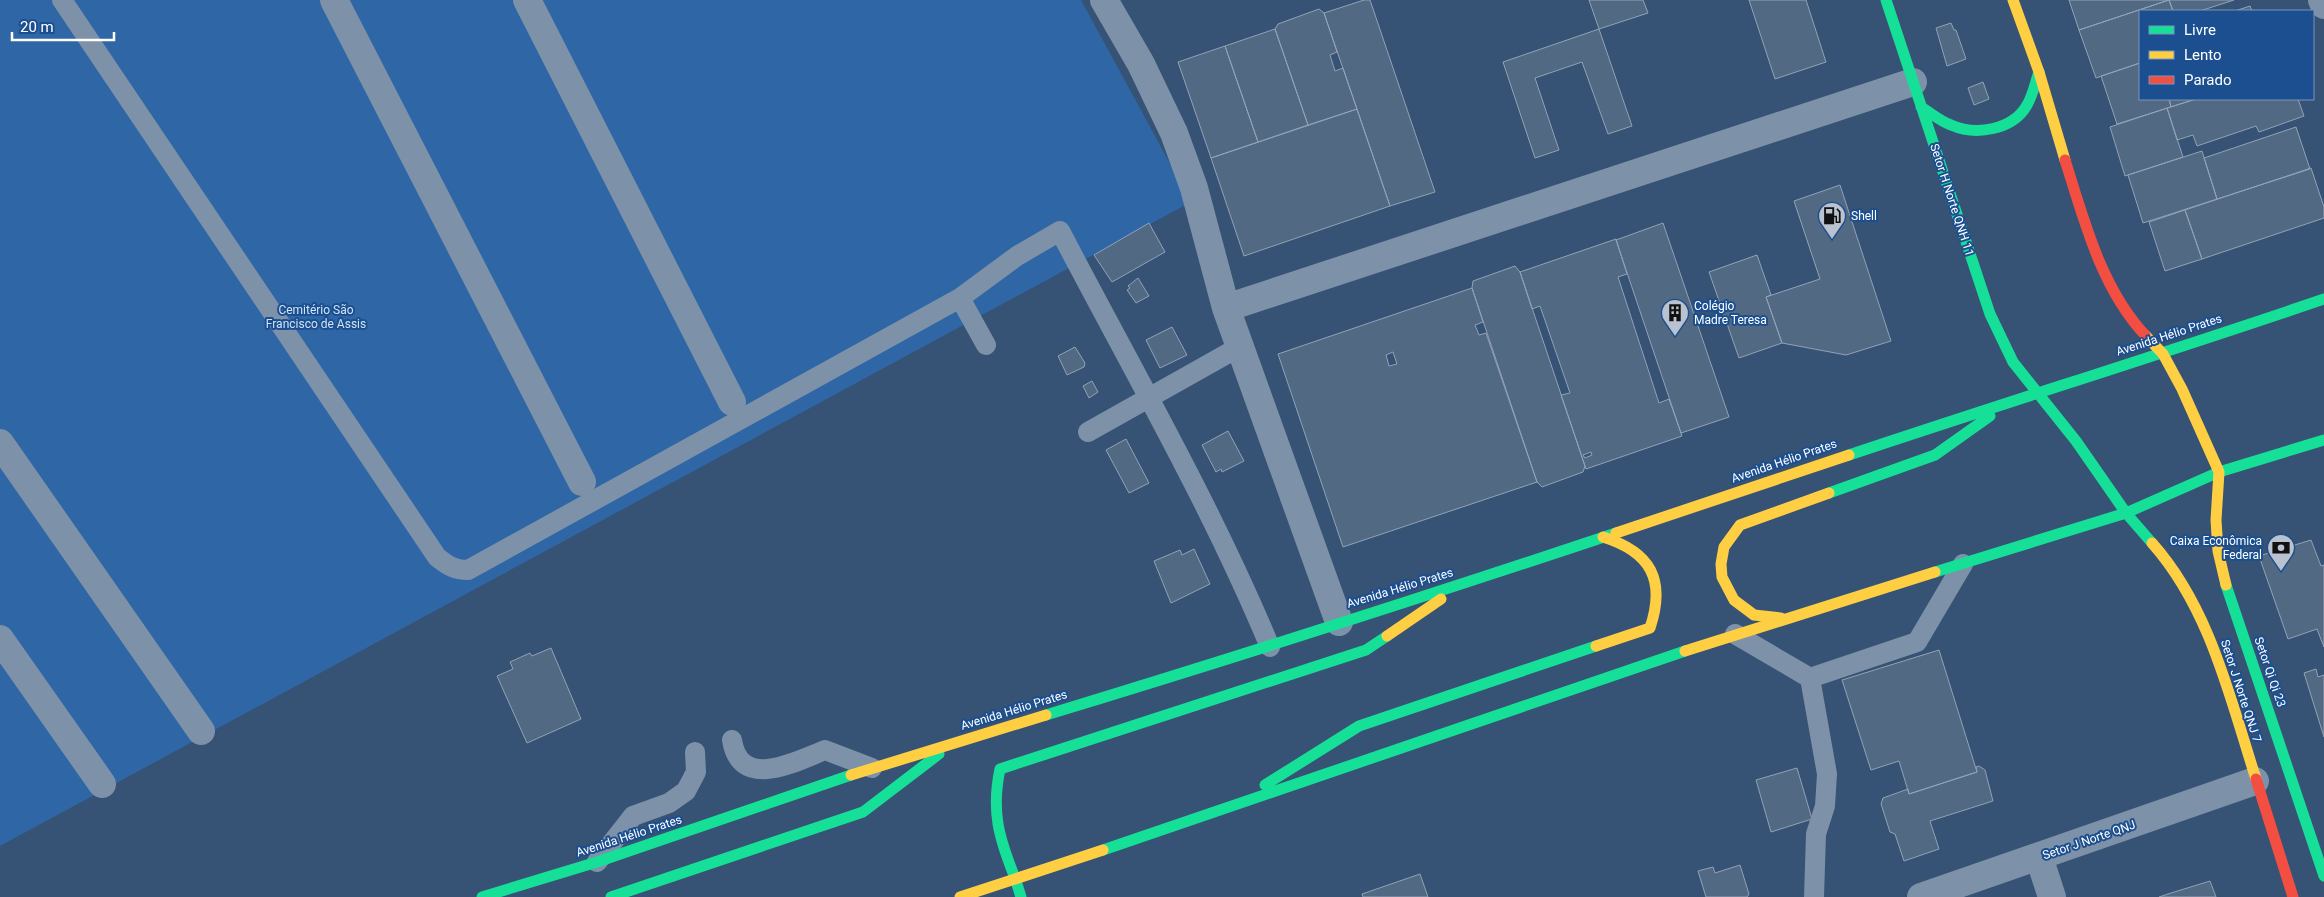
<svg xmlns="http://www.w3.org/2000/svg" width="2324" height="897" viewBox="0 0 2324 897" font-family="Roboto,sans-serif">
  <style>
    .green { fill: #2f66a5 }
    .building { fill: #526984; stroke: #92a2b6; fill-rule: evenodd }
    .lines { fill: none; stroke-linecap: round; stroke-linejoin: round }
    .lane { stroke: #7d92a8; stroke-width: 20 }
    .street { stroke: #7d92a8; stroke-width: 28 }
    .fast { stroke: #16e098; stroke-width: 11 }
    .slow { stroke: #ffcf43; stroke-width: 11 }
    .jam { stroke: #f24e42; stroke-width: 11 }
    .labels { text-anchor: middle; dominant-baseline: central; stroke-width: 4; stroke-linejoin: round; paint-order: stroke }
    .street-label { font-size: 12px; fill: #fff; stroke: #1b4f8f }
    .poi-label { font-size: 12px; fill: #fff; stroke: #1b4f8f; text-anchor: start }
    .park-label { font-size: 12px; fill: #cfe3fa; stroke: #1b4f8f }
  </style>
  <rect width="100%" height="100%" fill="#365274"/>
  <path class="green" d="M 0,0 L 1081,0 L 1191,202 L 0,846 Z"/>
  <path class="building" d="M 1364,0 L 1370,0 L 1435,192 L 1390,206 L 1324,13 Z
    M 1589,0 L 1643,0 L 1648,13 L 1599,29 Z
    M 1749,0 L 1806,0 L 1826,62 L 1775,79 Z
    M 2069,0 L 2169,0 L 2079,30 Z
    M 2169,0 L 2234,0 L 2200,11 L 2173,11 Z
    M 2169,0 L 2173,11 L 2140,11 L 2140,63 L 2096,78 L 2079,30 Z
    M 2250,6 L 2252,11 L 2235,11 Z
    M 1319,9 L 1324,13 L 1337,52 L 1330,55 L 1335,71 L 1343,68 L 1357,109 L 1308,125 L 1275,29 L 1278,24 Z
    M 1951,23 L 1954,30 L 1956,30 L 1966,59 L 1947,66 L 1936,28 Z
    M 1275,29 L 1308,125 L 1258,142 L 1225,46 Z
    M 1599,29 L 1632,126 L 1608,134 L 1582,62 L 1535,78 L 1559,150 L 1535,158 L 1503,62 Z
    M 1225,46 L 1258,142 L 1211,158 L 1178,62 Z
    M 2140,63 L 2140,99 L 2169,99 L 2171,107 L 2117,124 L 2101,76 Z
    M 1983,82 L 1989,99 L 1974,105 L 1968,88 Z
    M 2169,99 L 2196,99 L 2171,107 Z
    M 2196,99 L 2298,99 L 2304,116 L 2259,132 L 2256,126 L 2197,146 L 2193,135 L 2177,140 L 2167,108 Z
    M 2167,108 L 2183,157 L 2125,176 L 2110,127 Z
    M 1357,109 L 1390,206 L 1244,256 L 1211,158 Z
    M 2296,127 L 2310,169 L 2217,199 L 2204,158 Z
    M 2202,151 L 2217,199 L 2143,223 L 2128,175 Z
    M 2311,168 L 2324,207 L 2324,218 L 2202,259 L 2185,210 Z
    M 1840,185 L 1891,341 L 1846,355 L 1782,343 L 1766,297 L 1820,279 L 1794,201 Z
    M 2185,210 L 2202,259 L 2165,271 L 2149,222 Z
    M 1149,223 L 1165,252 L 1112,282 L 1094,255 Z
    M 1663,223 L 1729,417 L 1681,433 L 1616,240 Z
    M 1616,239 L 1627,274 L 1618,277 L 1659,403 L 1669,399 L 1682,436 L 1586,469 L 1561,395 L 1570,393 L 1540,306 L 1532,309 L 1520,272 ZM 1591,452 L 1592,455 L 1585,458 L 1583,455 Z
    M 1757,255 L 1771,295 L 1766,297 L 1782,343 L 1739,358 L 1709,272 Z
    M 1515,266 L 1520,272 L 1585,466 L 1583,472 L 1542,487 L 1537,482 L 1472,288 L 1473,281 Z
    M 1138,278 L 1149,296 L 1136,303 L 1127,290 L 1130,288 L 1128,286 Z
    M 1472,288 L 1483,322 L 1475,325 L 1479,335 L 1486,333 L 1537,482 L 1343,547 L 1278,354 ZM 1393,352 L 1397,364 L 1389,366 L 1386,355 Z
    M 1172,327 L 1187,355 L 1160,368 L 1146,340 Z
    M 1075,347 L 1085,363 L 1084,367 L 1067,375 L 1058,356 Z
    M 1092,381 L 1098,392 L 1089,398 L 1083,386 Z
    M 1228,431 L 1244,461 L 1222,472 L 1221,469 L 1216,472 L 1202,445 Z
    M 1126,439 L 1149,483 L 1129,493 L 1106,450 Z
    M 2311,540 L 2321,566 L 2324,565 L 2324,647 L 2317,629 L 2288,639 L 2259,556 Z
    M 1194,549 L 1210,584 L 1171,603 L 1154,561 L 1180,550 L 1182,555 Z
    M 551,648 L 581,719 L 527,743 L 497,676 L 513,669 L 510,662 L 530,653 L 532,656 Z
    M 1939,650 L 1977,772 L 1909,794 L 1899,761 L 1871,770 L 1842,680 Z
    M 2316,669 L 2318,677 L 2324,675 L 2324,737 L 2304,673 Z
    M 1979,766 L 1985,770 L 1993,801 L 1930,821 L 1939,849 L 1904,861 L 1895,834 L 1890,832 L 1881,804 L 1883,798 L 1908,789 L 1909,794 L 1977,772 L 1976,767 Z
    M 1797,768 L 1812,819 L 1771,832 L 1756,780 Z
    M 1740,865 L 1749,894 L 1747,897 L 1706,897 L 1698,871 L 1713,867 L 1715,873 Z
    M 1420,874 L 1428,897 L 1363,897 L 1362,894 Z
    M 2210,881 L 2216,897 L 2159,897 L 2171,893 Z"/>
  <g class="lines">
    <path class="lane" d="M 62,0 L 437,557 C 448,566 455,570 468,570 L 960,298 L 1017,256 L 1060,231 C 1132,369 1210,503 1270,647
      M 960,298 L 986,345
      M 1088,432 L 1241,346
      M 1735,634 L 1810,678 L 1917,642 L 1963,564
      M 1810,678 L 1827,774 L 1825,806 L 1816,834 L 1814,897
      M 732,740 C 740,792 797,761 825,750 L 872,768
      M 597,862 L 633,816 L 669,803 L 686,791 L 696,772 L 695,752"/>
    <path class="street" d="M 334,0 L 582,482
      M 527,0 L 732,402
      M 1104,0 L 1141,64 L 1174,133 L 1194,188 L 1226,308 L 1339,622
      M 2322,0 L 2324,5
      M 1226,308 L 1913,82
      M 0,443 L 201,731
      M 0,639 L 102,784
      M 2039,857 L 2052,897
      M 1921,897 L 2255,781"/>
    <path class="fast" d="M 1886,0 L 1990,314 L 2013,362 L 2076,441 L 2126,513 L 2152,543
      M 1921,107 C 1931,113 1940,121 1951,125 C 1976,136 2013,130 2027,105 C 2033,95 2035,83 2039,72
      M 1849,455 C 2007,402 2166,353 2324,299
      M 1829,493 L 1935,455 L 1990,416
      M 1935,572 L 2126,513 L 2219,472 L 2324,440
      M 2226,585 L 2324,876
      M 1046,715 C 1237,657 1427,596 1616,533
      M 1265,785 L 1359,726 L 1596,646
      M 1103,850 L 1685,651
      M 1015,878 L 1021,897
      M 1015,878 C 999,838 991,812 1000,769 L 1366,650 L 1387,636
      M 482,897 L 597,862 L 851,775
      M 611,897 L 863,812 L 939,754"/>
    <path class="slow" d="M 2013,0 L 2039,72 L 2065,160
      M 2145,335 L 2163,354 L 2182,389 L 2219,472 L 2216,520 L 2218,551 L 2226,585
      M 1616,533 L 1849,455
      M 2152,543 C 2210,608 2230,698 2256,779
      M 1781,618 L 1754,615 L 1734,600 L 1722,577 L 1721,564 L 1724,547 L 1740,525 L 1829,493
      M 1387,636 L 1441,599
      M 1596,646 L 1650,628 C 1666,580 1651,552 1603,537
      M 1685,651 L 1935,572
      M 851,775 L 1046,715
      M 960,897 L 1103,850"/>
    <path class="jam" d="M 2065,160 C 2084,220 2101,288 2145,335
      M 2256,779 L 2293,897"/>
  </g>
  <defs>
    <symbol id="fuel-pin" viewBox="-11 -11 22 30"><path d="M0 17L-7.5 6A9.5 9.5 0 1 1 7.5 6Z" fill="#b9c2ce" stroke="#1b4f8f"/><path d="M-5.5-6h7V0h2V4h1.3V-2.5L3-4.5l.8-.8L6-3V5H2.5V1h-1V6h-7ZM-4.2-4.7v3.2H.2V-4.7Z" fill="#111"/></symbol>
    <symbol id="building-pin" viewBox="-11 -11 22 30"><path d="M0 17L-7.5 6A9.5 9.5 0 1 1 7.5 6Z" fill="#b9c2ce" stroke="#1b4f8f"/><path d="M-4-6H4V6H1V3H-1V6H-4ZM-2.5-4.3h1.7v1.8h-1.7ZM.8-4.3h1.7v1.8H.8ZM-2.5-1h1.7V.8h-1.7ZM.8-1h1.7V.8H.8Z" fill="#111"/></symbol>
    <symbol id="bank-pin" viewBox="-11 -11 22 30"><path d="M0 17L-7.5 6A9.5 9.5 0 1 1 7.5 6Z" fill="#b9c2ce" stroke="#1b4f8f"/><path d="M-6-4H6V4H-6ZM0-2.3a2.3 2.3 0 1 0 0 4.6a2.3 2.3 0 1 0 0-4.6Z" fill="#111"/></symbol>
  </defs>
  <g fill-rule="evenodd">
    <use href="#fuel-pin" x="1816" y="200" width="32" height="43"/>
    <use href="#building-pin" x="1659" y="297" width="32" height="43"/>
    <use href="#bank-pin" x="2265" y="532" width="32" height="43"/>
  </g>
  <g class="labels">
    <g class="street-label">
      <text transform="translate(1952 200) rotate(72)">Setor H Norte QNH 11</text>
      <text transform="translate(2169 335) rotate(-18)">Avenida Hélio Prates</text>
      <text transform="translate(1784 461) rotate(-19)">Avenida Hélio Prates</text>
      <text transform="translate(1400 588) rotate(-17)">Avenida Hélio Prates</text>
      <text transform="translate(2270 672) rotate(71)">Setor Qi Qi 23</text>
      <text transform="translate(2241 691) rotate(72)">Setor J Norte QNJ 7</text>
      <text transform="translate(1014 710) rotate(-17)">Avenida Hélio Prates</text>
      <text transform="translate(629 836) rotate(-18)">Avenida Hélio Prates</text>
      <text transform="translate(2089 840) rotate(-19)">Setor J Norte QNJ</text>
    </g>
    <g class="poi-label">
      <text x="1851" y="216">Shell</text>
      <text x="1694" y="306">Colégio<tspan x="1694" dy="14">Madre Teresa</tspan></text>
      <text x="2262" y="541" text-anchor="end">Caixa Econômica<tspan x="2262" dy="14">Federal</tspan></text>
    </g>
    <g class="park-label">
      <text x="316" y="310">Cemitério São<tspan x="316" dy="14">Francisco de Assis</tspan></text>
    </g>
  </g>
  <rect x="2139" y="10" width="175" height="90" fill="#1b4f8f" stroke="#7695bc"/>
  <rect x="2149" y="26" width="25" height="8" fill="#16e098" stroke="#7695bc"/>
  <text x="2184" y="35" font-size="15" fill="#ffffff">Livre</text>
  <rect x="2149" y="51" width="25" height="8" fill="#ffcf43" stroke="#7695bc"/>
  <text x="2184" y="60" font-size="15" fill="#ffffff">Lento</text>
  <rect x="2149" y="76" width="25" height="8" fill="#f24e42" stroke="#7695bc"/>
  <text x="2184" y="85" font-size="15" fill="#ffffff">Parado</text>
  <path d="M12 32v8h102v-8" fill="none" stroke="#ffffff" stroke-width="2.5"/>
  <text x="20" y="32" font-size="15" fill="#ffffff" stroke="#1b4f8f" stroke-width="4" paint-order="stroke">20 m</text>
</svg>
